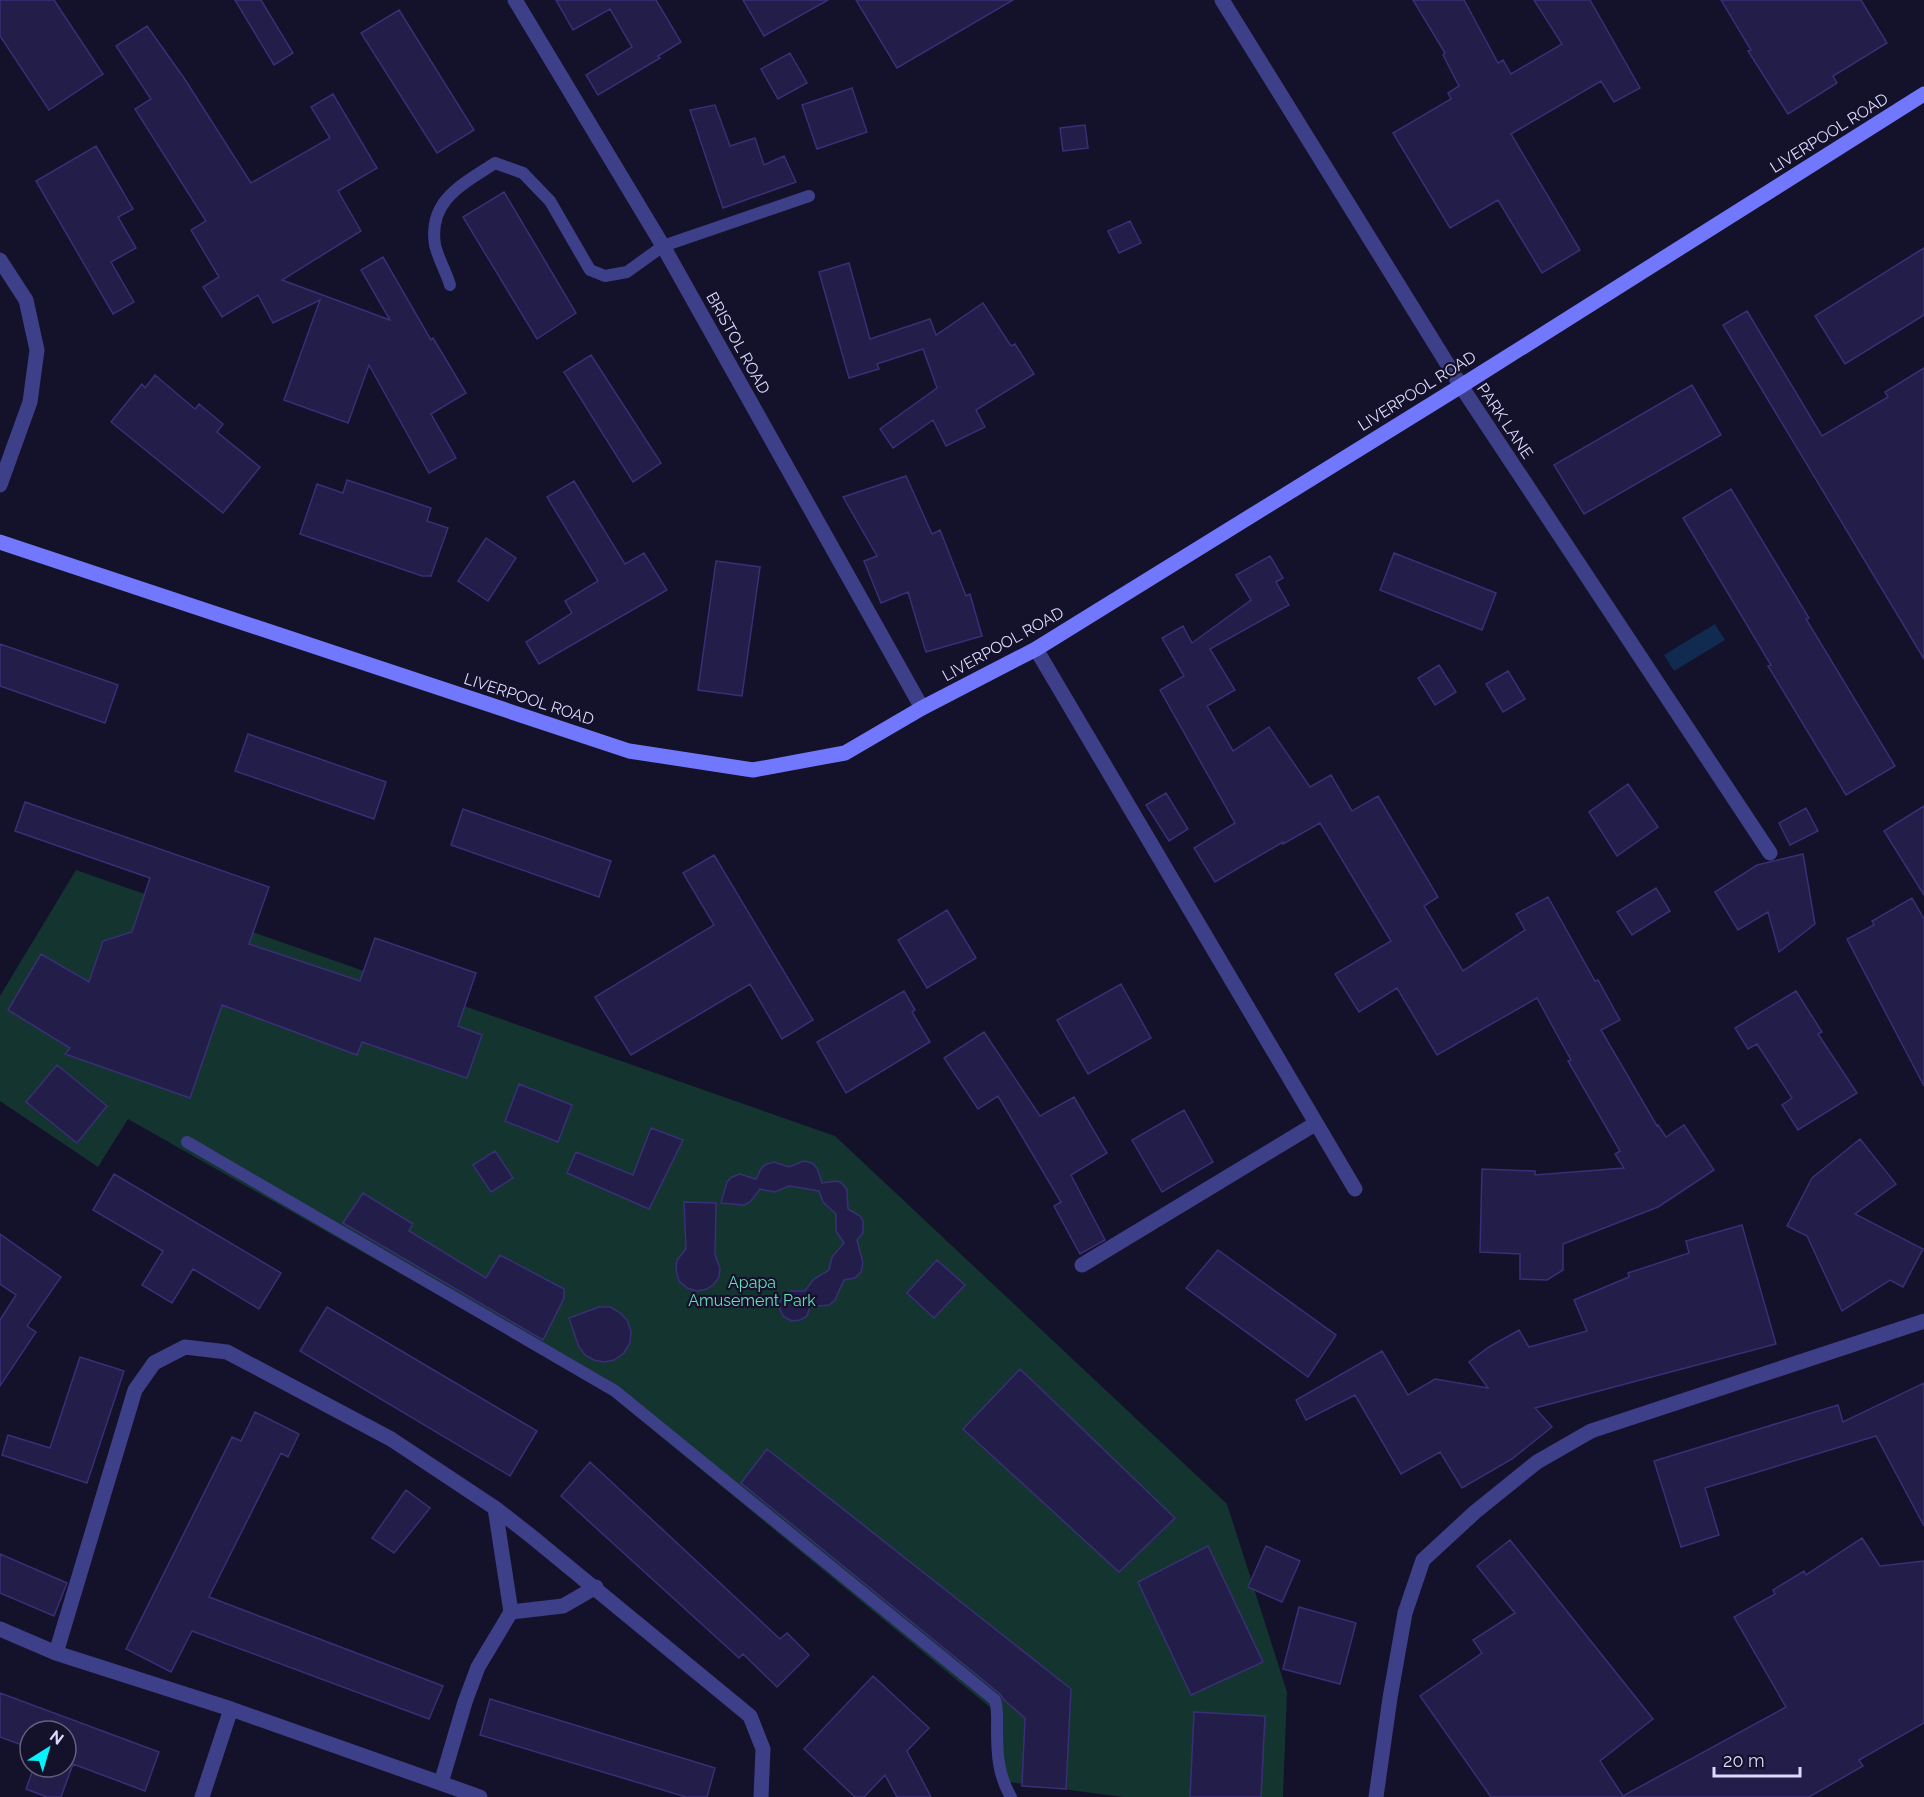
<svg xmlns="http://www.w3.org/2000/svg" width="1924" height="1797" viewBox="0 0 1924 1797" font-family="Raleway,sans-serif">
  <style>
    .green { fill: #143430 }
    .water { fill: #102b4f }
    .building { fill: #231d4a; stroke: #392f76; stroke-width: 1.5 }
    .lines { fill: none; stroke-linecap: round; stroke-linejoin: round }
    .service { stroke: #3d3f88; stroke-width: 12 }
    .minor { stroke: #3d3f88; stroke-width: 15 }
    .tertiary { stroke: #3d3f88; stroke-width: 15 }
    .secondary { stroke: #7278fd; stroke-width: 15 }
    .labels { text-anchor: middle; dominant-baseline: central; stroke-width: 4.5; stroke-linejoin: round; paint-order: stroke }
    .street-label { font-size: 16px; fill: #dcdaff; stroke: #14112a }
    .park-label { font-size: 16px; fill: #65dfb9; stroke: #14112a }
  </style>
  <rect width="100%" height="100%" fill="#14112a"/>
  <path class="green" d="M 76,870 L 835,1136 L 1227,1504 L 1287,1692 L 1283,1797 L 1123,1797 L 1001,1781 L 1003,1718 L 602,1388 L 128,1119 L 98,1167 L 0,1101 L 0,996 Z"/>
  <path class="water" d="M 1715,624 L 1725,640 L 1674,671 L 1664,655 Z"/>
  <path class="building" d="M 0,0 L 54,0 L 103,74 L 49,110 L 0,36 Z
    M 235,0 L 261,0 L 293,53 L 274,65 Z
    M 556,0 L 656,0 L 681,42 L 658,56 L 660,58 L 598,95 L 586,75 L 632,47 L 610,9 L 573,30 Z
    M 743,0 L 828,0 L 764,36 Z
    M 856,0 L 1013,0 L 897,68 Z
    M 1413,0 L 1464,0 L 1498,63 L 1503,60 L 1511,74 L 1562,44 L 1534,0 L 1590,0 L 1640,88 L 1614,102 L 1601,81 L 1511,134 L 1580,250 L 1542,273 L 1498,200 L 1450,228 L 1393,133 L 1451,99 L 1448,93 L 1459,86 L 1443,55 L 1445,53 Z
    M 1721,0 L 1861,0 L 1887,43 L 1833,76 L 1837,83 L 1788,114 L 1748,51 L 1751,50 Z
    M 399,10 L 474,130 L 437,153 L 361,33 Z
    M 147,26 L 184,78 L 251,183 L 330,138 L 311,107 L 333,94 L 377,168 L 338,191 L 361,231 L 282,280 L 390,320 L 361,270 L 383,257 L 431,340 L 433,338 L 466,393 L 431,414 L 456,458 L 429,473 L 369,365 L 348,423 L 284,400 L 320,300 L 273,323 L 258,295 L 222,317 L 203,287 L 219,277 L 191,230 L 206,221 L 135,109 L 151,99 L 116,46 Z
    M 790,53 L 807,83 L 778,99 L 761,69 Z
    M 852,88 L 867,132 L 817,149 L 802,105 Z
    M 715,105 L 730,146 L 755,138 L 764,165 L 784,156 L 796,182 L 723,208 L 690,110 Z
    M 1085,125 L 1088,148 L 1063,151 L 1060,128 Z
    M 96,146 L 133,209 L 118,217 L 136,248 L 111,262 L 134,302 L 113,314 L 36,181 Z
    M 504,192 L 576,313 L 537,339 L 463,217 Z
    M 1130,221 L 1141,243 L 1119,253 L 1108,231 Z
    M 1924,248 L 1924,315 L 1845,364 L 1815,316 Z
    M 849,263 L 870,339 L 930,319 L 936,335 L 983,303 L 1011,346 L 1015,344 L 1034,374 L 976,410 L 985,427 L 946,446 L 933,420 L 893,448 L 880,429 L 937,388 L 923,349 L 877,364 L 879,369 L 849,378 L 819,272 Z
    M 1747,311 L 1822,436 L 1888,397 L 1885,392 L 1924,368 L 1924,659 L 1723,325 Z
    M 591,355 L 661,463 L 633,482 L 564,372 Z
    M 155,375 L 195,409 L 199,404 L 223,424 L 217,432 L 260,467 L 223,513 L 111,422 L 142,384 L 145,388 Z
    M 1692,385 L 1721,435 L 1584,514 L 1554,465 Z
    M 906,476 L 932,534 L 940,530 L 966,596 L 970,594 L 982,636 L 926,652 L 908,592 L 881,603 L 864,561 L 877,556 L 843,497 Z
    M 347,480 L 431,508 L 427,521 L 448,528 L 431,576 L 422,576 L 300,534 L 317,484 L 343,493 Z
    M 574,481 L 625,564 L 644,553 L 667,590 L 539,664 L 526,642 L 572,613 L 565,601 L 598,581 L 547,497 Z
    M 1731,489 L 1809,618 L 1806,619 L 1895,766 L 1846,795 L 1768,666 L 1771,665 L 1683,518 Z
    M 486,538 L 516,558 L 488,601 L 458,581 Z
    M 1394,553 L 1496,593 L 1482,630 L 1380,590 Z
    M 1270,556 L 1283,578 L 1276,582 L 1289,605 L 1210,649 L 1235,690 L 1207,706 L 1233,751 L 1269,727 L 1310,787 L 1331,775 L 1352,811 L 1378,796 L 1438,897 L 1424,906 L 1463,971 L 1525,930 L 1516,914 L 1548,897 L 1595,981 L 1598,980 L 1620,1020 L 1601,1030 L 1657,1126 L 1658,1125 L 1666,1137 L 1684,1125 L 1714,1170 L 1658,1207 L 1563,1244 L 1563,1270 L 1547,1280 L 1520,1279 L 1520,1254 L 1480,1252 L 1482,1169 L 1535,1171 L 1535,1175 L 1624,1168 L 1615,1154 L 1620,1151 L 1568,1061 L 1571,1060 L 1537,998 L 1437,1055 L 1397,988 L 1359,1012 L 1335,974 L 1391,941 L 1320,823 L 1283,844 L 1283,842 L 1215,882 L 1194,848 L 1235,823 L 1160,690 L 1184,676 L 1162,638 L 1183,626 L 1192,643 L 1251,600 L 1236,575 Z
    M 716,561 L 760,567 L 742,696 L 698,690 Z
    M 0,644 L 118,685 L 105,723 L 0,686 Z
    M 1439,665 L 1456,692 L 1435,705 L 1418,678 Z
    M 1508,671 L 1525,699 L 1503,712 L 1486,684 Z
    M 248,734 L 386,782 L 374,819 L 235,771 Z
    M 1628,784 L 1658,827 L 1617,856 L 1589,812 Z
    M 1166,793 L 1188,829 L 1169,841 L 1146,805 Z
    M 25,802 L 269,887 L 249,944 L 360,981 L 375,938 L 476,973 L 458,1026 L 482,1035 L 467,1078 L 362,1042 L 357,1055 L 222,1005 L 190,1098 L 65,1054 L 70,1048 L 8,1010 L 41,954 L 89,982 L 103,941 L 132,932 L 150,878 L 15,831 Z
    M 1924,806 L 1924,895 L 1884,831 Z
    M 1806,808 L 1818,831 L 1790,845 L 1779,823 Z
    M 463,809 L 611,861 L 599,897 L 451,845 Z
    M 1803,854 L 1815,924 L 1779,952 L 1768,912 L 1738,930 L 1715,892 L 1757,865 Z
    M 714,855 L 813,1020 L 782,1039 L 750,984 L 631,1055 L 595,997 L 714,925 L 683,873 Z
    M 1656,888 L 1670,911 L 1632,935 L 1617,912 Z
    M 1912,898 L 1924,919 L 1924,1086 L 1847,939 L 1874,925 L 1872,921 Z
    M 947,910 L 976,958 L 927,988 L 898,940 Z
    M 1121,984 L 1151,1038 L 1088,1074 L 1057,1020 Z
    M 904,991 L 915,1010 L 912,1012 L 930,1042 L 846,1093 L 817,1042 Z
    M 1796,991 L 1822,1032 L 1818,1034 L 1857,1093 L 1798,1130 L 1782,1105 L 1792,1098 L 1757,1044 L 1748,1049 L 1735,1028 Z
    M 984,1032 L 1040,1116 L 1074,1097 L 1107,1153 L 1071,1175 L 1105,1240 L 1080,1254 L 1054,1206 L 1061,1202 L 998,1096 L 978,1109 L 944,1058 Z
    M 57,1065 L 107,1106 L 77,1143 L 26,1102 Z
    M 519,1084 L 572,1105 L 558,1142 L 505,1121 Z
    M 1184,1110 L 1213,1162 L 1162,1192 L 1132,1140 Z
    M 651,1128 L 683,1140 L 649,1209 L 567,1173 L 576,1152 L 633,1175 Z
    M 1860,1139 L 1896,1184 L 1855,1214 L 1923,1249 L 1903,1287 L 1890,1280 L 1842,1311 L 1807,1236 L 1787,1226 L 1812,1178 Z
    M 495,1151 L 513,1178 L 491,1192 L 473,1165 Z
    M 804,1161 L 812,1163 L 817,1168 L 822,1183 L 837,1181 L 842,1183 L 847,1190 L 848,1209 L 860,1216 L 863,1221 L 863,1233 L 857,1240 L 863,1263 L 861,1272 L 855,1278 L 844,1280 L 835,1300 L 829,1305 L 810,1307 L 807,1316 L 800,1320 L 792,1321 L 784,1317 L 780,1310 L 780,1301 L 785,1294 L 791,1291 L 805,1291 L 814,1279 L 829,1270 L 832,1257 L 844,1243 L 836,1231 L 836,1214 L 823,1202 L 819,1191 L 789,1186 L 775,1192 L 760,1189 L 750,1202 L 744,1205 L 721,1203 L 727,1182 L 732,1177 L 740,1174 L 756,1179 L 762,1167 L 767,1164 L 774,1162 L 789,1167 Z
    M 114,1174 L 281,1273 L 259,1309 L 193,1269 L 172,1303 L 142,1285 L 163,1251 L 93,1210 Z
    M 363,1193 L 413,1224 L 409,1231 L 486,1278 L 500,1255 L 564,1289 L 564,1298 L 543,1340 L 343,1223 Z
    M 684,1202 L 716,1203 L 715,1255 L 720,1268 L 719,1277 L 714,1284 L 707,1289 L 697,1291 L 687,1288 L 679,1281 L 676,1270 L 677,1260 L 686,1249 Z
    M 1742,1225 L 1776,1344 L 1535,1408 L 1552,1427 L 1512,1459 L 1462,1488 L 1440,1452 L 1401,1474 L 1355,1395 L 1306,1420 L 1296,1400 L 1382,1351 L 1408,1395 L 1435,1379 L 1488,1388 L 1469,1362 L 1489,1347 L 1519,1330 L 1529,1347 L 1587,1331 L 1574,1300 L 1629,1277 L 1628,1273 L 1689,1253 L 1686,1241 Z
    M 0,1234 L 61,1277 L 27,1326 L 36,1332 L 0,1386 L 0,1320 L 16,1295 L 0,1284 Z
    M 1218,1250 L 1336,1335 L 1308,1377 L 1186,1288 Z
    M 937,1260 L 965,1285 L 934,1318 L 907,1293 Z
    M 327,1307 L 537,1431 L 510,1476 L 300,1351 Z
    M 599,1307 L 610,1307 L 619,1312 L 627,1320 L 631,1331 L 630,1343 L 624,1353 L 614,1360 L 604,1362 L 594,1360 L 585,1355 L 579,1347 L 569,1318 Z
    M 80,1357 L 124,1371 L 87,1483 L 2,1455 L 8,1435 L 50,1448 Z
    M 1020,1369 L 1175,1518 L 1119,1572 L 963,1429 Z
    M 1924,1383 L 1924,1526 L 1876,1436 L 1705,1488 L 1719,1535 L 1681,1547 L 1654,1461 L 1838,1405 L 1843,1422 Z
    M 255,1412 L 299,1434 L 288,1457 L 281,1453 L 209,1597 L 443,1686 L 429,1719 L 192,1631 L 171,1672 L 126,1649 L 232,1437 L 241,1441 Z
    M 767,1449 L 1071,1689 L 1066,1789 L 1022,1786 L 1025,1718 L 1004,1700 L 1000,1694 L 741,1483 Z
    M 590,1462 L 780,1639 L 787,1633 L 809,1655 L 777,1687 L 743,1654 L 739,1658 L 561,1496 Z
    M 406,1490 L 430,1508 L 394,1553 L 372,1538 Z
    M 1862,1538 L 1880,1566 L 1924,1561 L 1924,1723 L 1859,1760 L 1863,1766 L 1809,1797 L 1491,1797 L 1420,1696 L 1482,1653 L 1473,1640 L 1515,1613 L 1477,1566 L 1510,1540 L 1653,1719 L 1600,1761 L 1623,1796 L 1786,1707 L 1734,1617 L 1775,1594 L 1773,1590 L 1804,1571 L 1806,1575 Z
    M 1208,1546 L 1263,1662 L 1191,1695 L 1138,1582 Z
    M 1266,1546 L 1300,1561 L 1282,1602 L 1248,1587 Z
    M 0,1554 L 67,1583 L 54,1616 L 0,1593 Z
    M 1299,1607 L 1356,1623 L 1340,1684 L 1283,1669 Z
    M 873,1676 L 929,1728 L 907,1751 L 931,1797 L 897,1797 L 885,1775 L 864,1797 L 855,1797 L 804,1749 Z
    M 0,1693 L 159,1752 L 145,1791 L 73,1764 L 61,1797 L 47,1797 L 26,1789 L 34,1767 L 66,1767 L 66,1731 L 30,1731 L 30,1748 L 0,1737 Z
    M 490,1699 L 715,1768 L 707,1797 L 686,1797 L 480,1735 Z
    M 1194,1712 L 1265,1716 L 1261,1797 L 1190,1797 Z"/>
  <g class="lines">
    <path class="service" d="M 450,285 C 446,272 438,258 435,245 C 428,200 463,184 495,163 L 523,173 L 550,201 L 590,270 L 605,276 L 627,272 L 663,246 L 809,196
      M 187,1142 L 615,1391 L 995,1700 C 998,1710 997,1719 997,1728 C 997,1754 998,1775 1011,1797"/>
    <path class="minor" d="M 515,0 L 663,246 L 922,708
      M 0,260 L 26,300 L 37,350 L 30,402 L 0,485
      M 1461,386 L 1770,853
      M 1036,649 L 1355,1189
      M 1082,1265 L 1315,1124
      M 511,1612 L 563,1606 L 596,1587
      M 0,1629 L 56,1653 L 231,1709 L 480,1797
      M 56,1653 L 135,1390 L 154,1363 L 185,1347 L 227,1352 L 391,1439 L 495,1508 L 531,1536 L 750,1716 L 763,1749 L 761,1797
      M 441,1783 L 465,1702 L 478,1667 L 511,1612 L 495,1508
      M 202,1797 L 231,1709
      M 1376,1797 L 1390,1698 L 1405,1613 L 1423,1560 L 1475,1512 L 1537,1462 L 1591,1431 L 1924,1321"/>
    <path class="tertiary" d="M 1222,0 L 1461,386"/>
    <path class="secondary" d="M 0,542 L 629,751 L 753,770 L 845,753 L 922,708 L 1036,649 L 1461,386 L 1924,94"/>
  </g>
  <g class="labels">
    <g class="street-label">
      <text transform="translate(1829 133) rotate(-32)">LIVERPOOL ROAD</text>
      <text transform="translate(738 343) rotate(61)">BRISTOL ROAD</text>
      <text transform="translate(1417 391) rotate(-32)">LIVERPOOL ROAD</text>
      <text transform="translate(1505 421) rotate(56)">PARK LANE</text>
      <text transform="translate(1003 644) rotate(-29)">LIVERPOOL ROAD</text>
      <text transform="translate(529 699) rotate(18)">LIVERPOOL ROAD</text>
    </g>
    <g class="park-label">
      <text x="752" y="1282">Apapa<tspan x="752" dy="18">Amusement Park</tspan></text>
    </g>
  </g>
  <g transform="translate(48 1749) rotate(37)"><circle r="28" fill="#14112a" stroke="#64617f" stroke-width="1.5"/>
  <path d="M0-4.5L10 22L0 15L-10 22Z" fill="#09f3fc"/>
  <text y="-9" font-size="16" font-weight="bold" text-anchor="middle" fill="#dcdaff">N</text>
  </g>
  <path d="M1714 1767v9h86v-9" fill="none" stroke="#dcdaff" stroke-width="3"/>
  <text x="1723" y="1767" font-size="18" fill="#dcdaff" stroke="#14112a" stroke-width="4.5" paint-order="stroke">20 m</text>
</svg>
